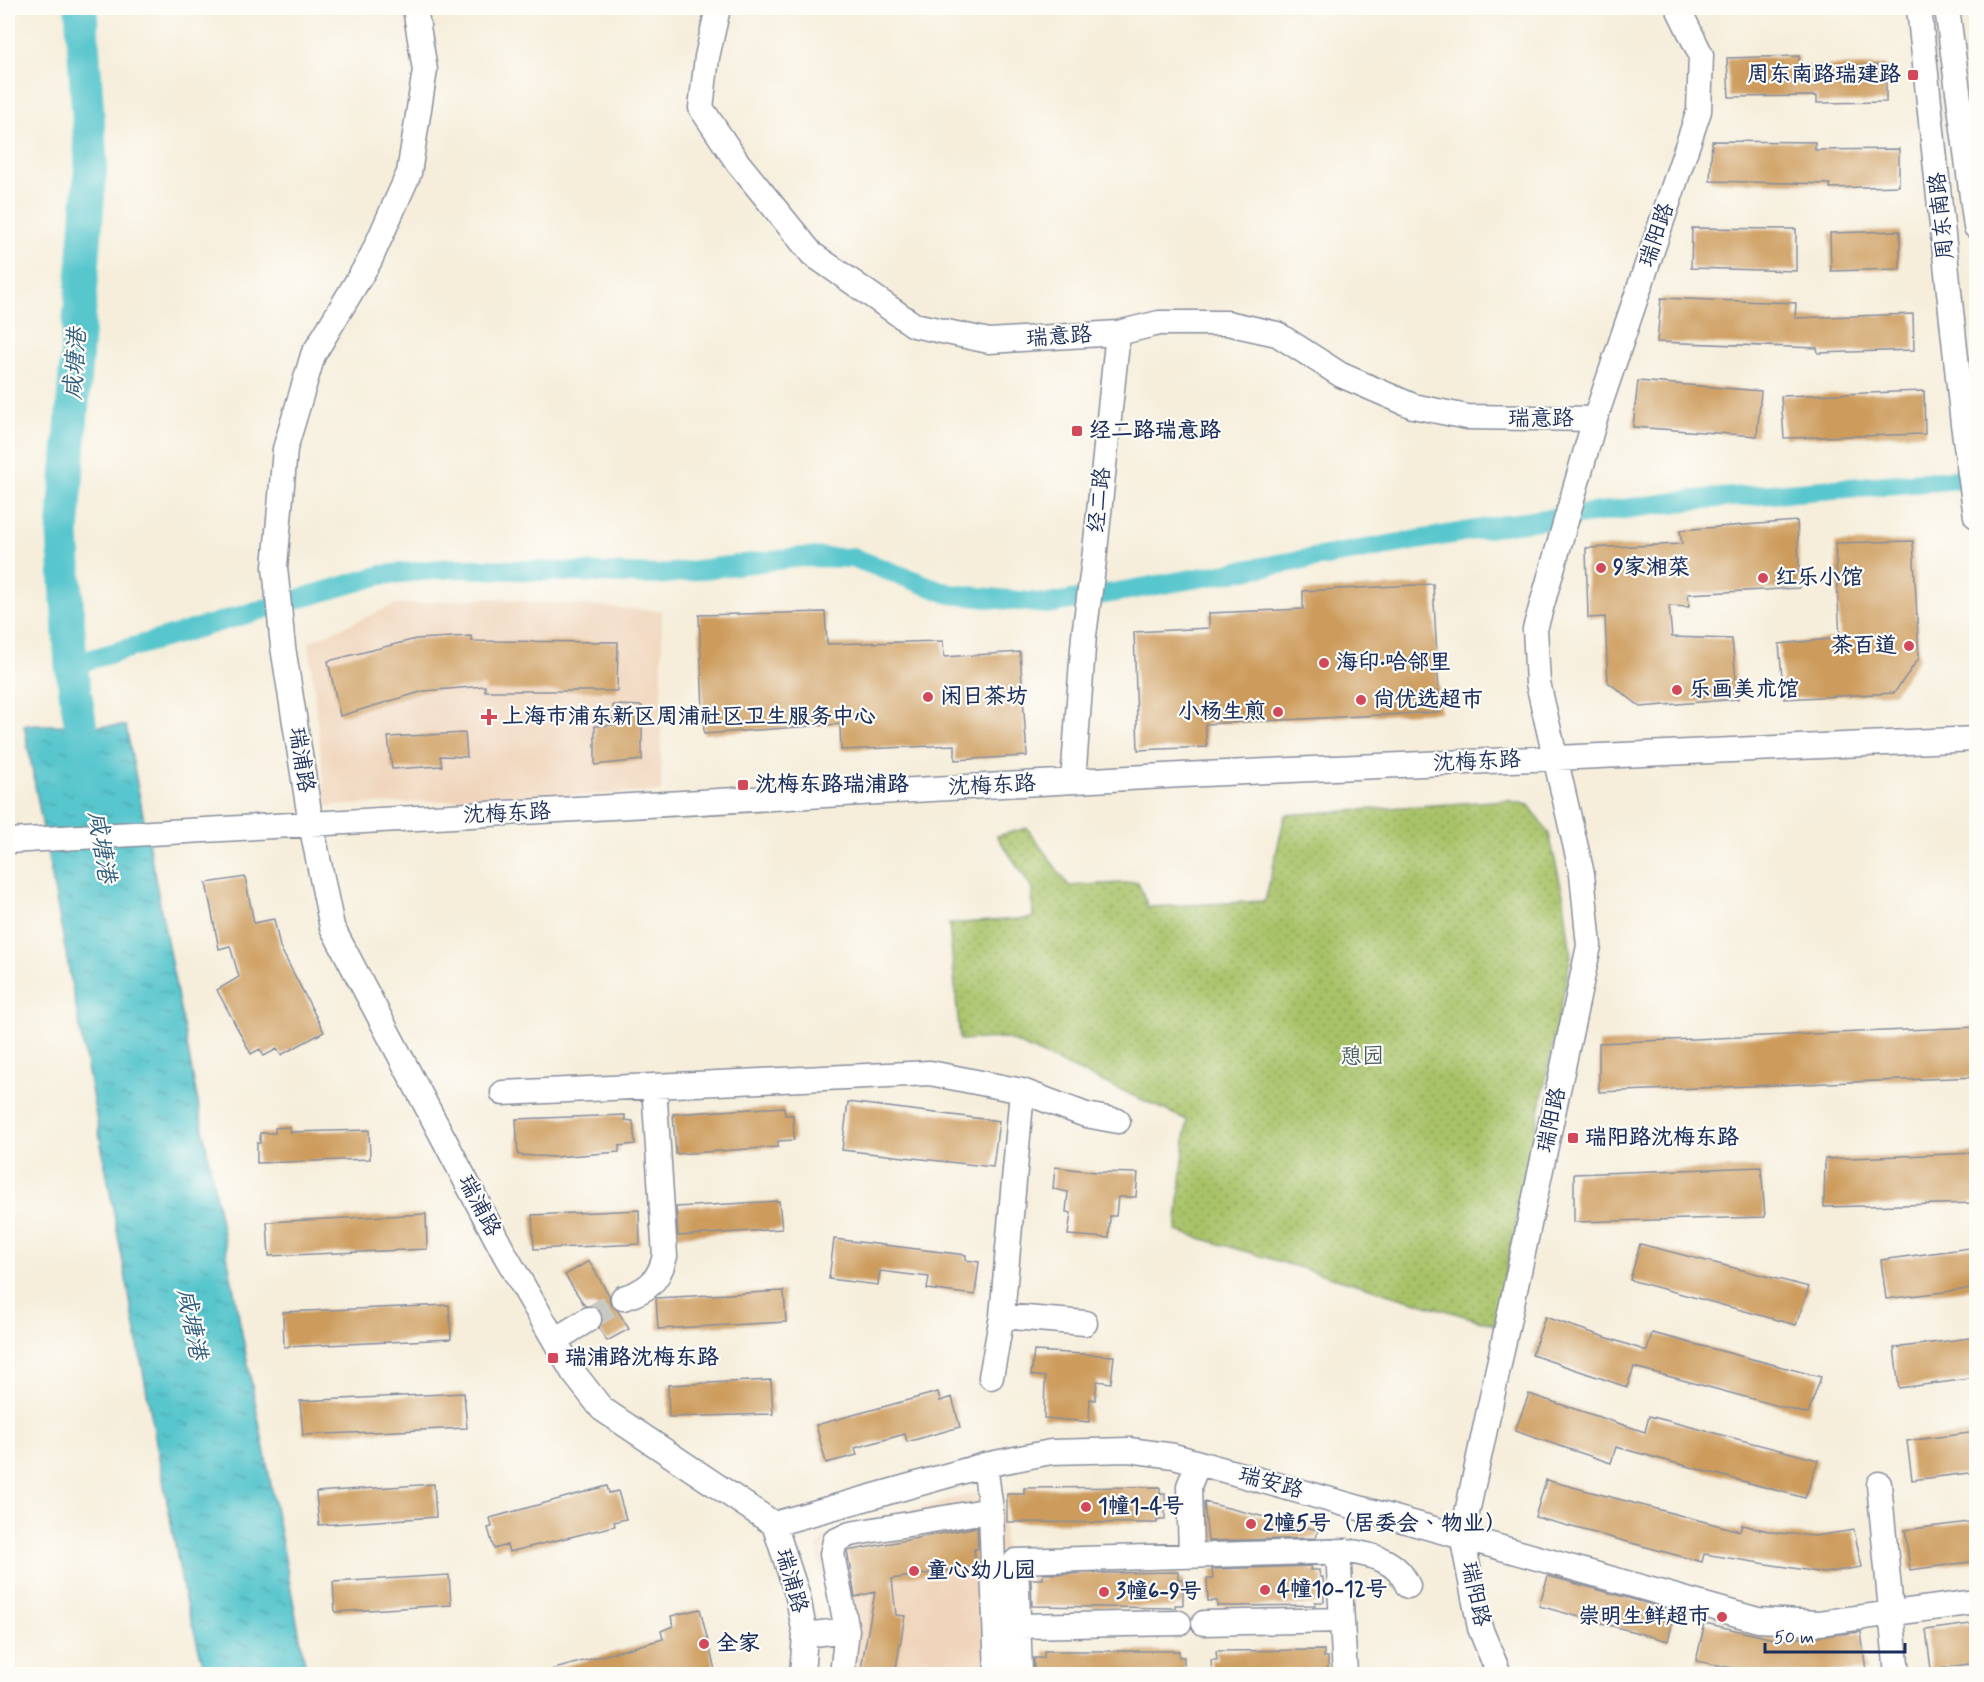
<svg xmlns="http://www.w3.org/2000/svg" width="1984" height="1682" viewBox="0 0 1984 1682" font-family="Mynerve,'LXGW WenKai TC',sans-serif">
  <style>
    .built { fill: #f0d5bc }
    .grass { fill: url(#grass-dots); stroke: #627863; stroke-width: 1.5 }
    .water { fill: url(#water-ripples); stroke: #3a7a96; stroke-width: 1.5 }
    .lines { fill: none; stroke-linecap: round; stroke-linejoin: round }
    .canal { stroke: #59c6cd; stroke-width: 20 }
    .river { stroke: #59c6cd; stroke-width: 33 }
    .building { fill: #cd9c5d }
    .minor-tunnel { stroke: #cac8c2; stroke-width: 24; stroke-dasharray: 24 12; stroke-linecap: butt }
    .minor-casing { stroke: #888e9c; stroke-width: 27 }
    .minor { stroke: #fff; stroke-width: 24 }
    .poi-dot { fill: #d1495b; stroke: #fdfcf7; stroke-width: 2 }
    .labels { text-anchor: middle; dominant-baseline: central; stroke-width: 4.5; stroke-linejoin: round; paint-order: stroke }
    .poi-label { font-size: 22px; font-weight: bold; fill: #1b2f5e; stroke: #fdfcf7; text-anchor: start }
    .street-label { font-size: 22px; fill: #1b2f5e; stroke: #fdfcf7 }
    .park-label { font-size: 22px; fill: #455b61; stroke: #fdfcf7 }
    .water-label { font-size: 24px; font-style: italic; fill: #2e5c7f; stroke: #fdfcf7 }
  </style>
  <defs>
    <pattern id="grass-dots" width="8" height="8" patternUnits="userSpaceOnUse" patternTransform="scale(1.5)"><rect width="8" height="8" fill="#a8c268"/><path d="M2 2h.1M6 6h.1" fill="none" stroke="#889e59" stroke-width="1.8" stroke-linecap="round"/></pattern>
    <pattern id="water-ripples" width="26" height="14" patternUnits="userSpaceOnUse" patternTransform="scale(1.5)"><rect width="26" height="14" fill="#59c6cd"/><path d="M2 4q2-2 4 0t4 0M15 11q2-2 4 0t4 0" fill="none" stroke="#49a1aa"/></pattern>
  </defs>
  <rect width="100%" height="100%" fill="#fdfcf7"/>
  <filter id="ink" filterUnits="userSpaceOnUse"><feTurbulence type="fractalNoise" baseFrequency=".0167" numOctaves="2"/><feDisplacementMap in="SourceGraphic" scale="12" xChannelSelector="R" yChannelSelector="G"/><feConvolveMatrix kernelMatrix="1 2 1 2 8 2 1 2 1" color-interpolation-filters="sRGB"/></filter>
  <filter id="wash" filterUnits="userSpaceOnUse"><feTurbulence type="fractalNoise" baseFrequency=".008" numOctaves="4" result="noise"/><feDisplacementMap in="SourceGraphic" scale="24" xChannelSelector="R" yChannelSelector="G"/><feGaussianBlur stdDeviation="1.35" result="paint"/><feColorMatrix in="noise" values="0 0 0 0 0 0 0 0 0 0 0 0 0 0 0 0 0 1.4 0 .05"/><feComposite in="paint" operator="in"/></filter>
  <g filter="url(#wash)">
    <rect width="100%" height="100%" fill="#f6eedb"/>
    <path class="built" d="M 485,598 L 662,611 L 661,792 L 326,806 L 309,642 L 394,605 Z
      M 1002,1486 L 1010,1674 L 829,1674 L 838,1644 L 826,1584 L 818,1558 L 818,1547 L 824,1537 L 837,1529 Z"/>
    <path class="grass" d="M 1507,800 L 1529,805 L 1549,834 L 1564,899 L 1571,957 L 1495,1325 L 1176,1231 L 1187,1120 L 1006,1038 L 960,1040 L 949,924 L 1033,918 L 1032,888 L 997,836 L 1027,828 L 1069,886 L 1138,882 L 1148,907 L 1265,901 L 1285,815 Z"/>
    <path class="water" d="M 24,725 L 126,726 L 307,1674 L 206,1674 L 185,1599 Z"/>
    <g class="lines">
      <path class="canal" d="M 71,665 L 381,575 L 453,568 L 658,575 L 800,557 L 854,558 L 950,594 L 1048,604 L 1516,523 L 1693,500 L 1976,478"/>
      <path class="river" d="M 81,8 L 91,163 L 63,533 L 71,665 L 88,771"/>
    </g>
    <g id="blocks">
      <path class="building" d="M 1799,56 L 1799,66 L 1886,65 L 1886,102 L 1817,103 L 1817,96 L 1729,97 L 1727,58 Z
        M 1712,141 L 1815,142 L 1815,150 L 1899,149 L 1899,186 L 1830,188 L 1830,184 L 1710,181 Z
        M 1692,228 L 1796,229 L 1796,271 L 1691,268 Z
        M 1900,231 L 1900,269 L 1831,271 L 1830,233 Z
        M 1661,298 L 1796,303 L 1795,318 L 1913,314 L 1914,350 L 1818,353 L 1817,348 L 1657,342 Z
        M 1638,381 L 1761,391 L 1757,436 L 1633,427 Z
        M 1924,391 L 1925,434 L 1784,438 L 1781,396 Z
        M 1797,521 L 1800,588 L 1688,594 L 1689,607 L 1669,606 L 1672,637 L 1732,639 L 1738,699 L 1641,707 L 1608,682 L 1605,617 L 1588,618 L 1586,548 L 1682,544 L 1680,530 Z
        M 1913,541 L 1919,658 L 1894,693 L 1784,699 L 1779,644 L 1840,638 L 1835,543 Z
        M 1433,584 L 1440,712 L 1205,724 L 1207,747 L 1138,750 L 1134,632 L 1209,628 L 1209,613 L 1303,609 L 1303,591 Z
        M 825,612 L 827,644 L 943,641 L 944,657 L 1020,652 L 1027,756 L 955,760 L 955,745 L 841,750 L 840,724 L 704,734 L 699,615 Z
        M 471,636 L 472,641 L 618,642 L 617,691 L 485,691 L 485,686 L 424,691 L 340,716 L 328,661 L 416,639 Z
        M 613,705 L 642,706 L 642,760 L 595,765 L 595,726 L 613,725 Z
        M 465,733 L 467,757 L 440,756 L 442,766 L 392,769 L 388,737 Z
        M 245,877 L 254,923 L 274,919 L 280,947 L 324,1032 L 281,1055 L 277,1049 L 264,1056 L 260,1049 L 251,1054 L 217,990 L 239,977 L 230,946 L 219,949 L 206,883 Z
        M 1977,1027 L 1977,1077 L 1599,1092 L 1599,1043 Z
        M 848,1102 L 999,1121 L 993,1167 L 842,1150 Z
        M 784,1107 L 785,1115 L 793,1115 L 794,1140 L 778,1141 L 778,1147 L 676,1154 L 673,1114 Z
        M 625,1115 L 625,1120 L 633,1121 L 635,1144 L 619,1146 L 619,1152 L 555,1157 L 518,1155 L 516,1119 Z
        M 290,1127 L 290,1132 L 369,1130 L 370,1159 L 257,1163 L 257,1143 L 260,1143 L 260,1133 L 275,1133 L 275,1128 Z
        M 1977,1153 L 1977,1203 L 1824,1207 L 1825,1159 Z
        M 1055,1167 L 1096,1172 L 1138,1173 L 1136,1197 L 1118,1197 L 1116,1216 L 1110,1216 L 1109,1238 L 1068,1235 L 1071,1213 L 1066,1212 L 1068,1192 L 1053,1189 Z
        M 1761,1167 L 1765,1217 L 1574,1222 L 1574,1174 Z
        M 779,1201 L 782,1229 L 678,1236 L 676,1207 Z
        M 639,1210 L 640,1244 L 534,1249 L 532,1215 Z
        M 426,1214 L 427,1249 L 269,1256 L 267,1222 Z
        M 834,1239 L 966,1255 L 966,1260 L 979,1262 L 975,1295 L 927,1289 L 929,1277 L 880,1271 L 878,1285 L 829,1279 Z
        M 1640,1244 L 1809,1287 L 1796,1325 L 1630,1280 Z
        M 1977,1247 L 1977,1288 L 1886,1299 L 1881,1260 Z
        M 589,1261 L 609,1295 L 610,1303 L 618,1311 L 629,1329 L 607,1341 L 599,1328 L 603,1319 L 601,1311 L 595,1306 L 585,1306 L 565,1275 Z
        M 784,1291 L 786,1322 L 658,1329 L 656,1298 Z
        M 449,1305 L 451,1339 L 284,1347 L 283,1312 Z
        M 1545,1317 L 1647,1351 L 1652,1333 L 1821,1377 L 1808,1414 L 1634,1367 L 1627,1387 L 1532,1355 Z
        M 1977,1337 L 1977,1378 L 1899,1388 L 1894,1348 Z
        M 1034,1351 L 1114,1356 L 1111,1383 L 1097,1381 L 1095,1400 L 1090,1399 L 1089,1422 L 1044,1418 L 1045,1377 L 1031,1375 Z
        M 771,1380 L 773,1414 L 669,1417 L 668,1385 Z
        M 938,1392 L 940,1401 L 952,1397 L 960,1427 L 907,1442 L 905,1434 L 855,1448 L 857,1455 L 826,1463 L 816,1425 Z
        M 464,1393 L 467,1428 L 303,1435 L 300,1401 Z
        M 1529,1394 L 1645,1432 L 1649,1416 L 1818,1460 L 1805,1498 L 1616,1447 L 1611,1463 L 1515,1431 Z
        M 1977,1432 L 1977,1472 L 1912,1480 L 1907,1441 Z
        M 1546,1480 L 1740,1531 L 1742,1525 L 1778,1533 L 1815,1536 L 1854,1530 L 1862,1567 L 1824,1573 L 1704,1554 L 1702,1562 L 1535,1517 Z
        M 434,1484 L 436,1517 L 319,1525 L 316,1492 Z
        M 607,1486 L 609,1493 L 618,1491 L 626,1519 L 614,1522 L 615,1526 L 509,1552 L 507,1545 L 494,1549 L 488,1528 L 492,1527 L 490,1518 Z
        M 1160,1487 L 1160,1494 L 1165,1494 L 1165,1520 L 1157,1520 L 1157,1523 L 1007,1522 L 1007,1494 L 1024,1494 L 1024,1488 Z
        M 1204,1502 L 1318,1530 L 1316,1538 L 1208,1541 Z
        M 1977,1521 L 1977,1561 L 1910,1570 L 1905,1530 Z
        M 977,1527 L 978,1549 L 974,1549 L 976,1566 L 892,1579 L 896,1615 L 905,1616 L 895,1674 L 860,1674 L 875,1592 L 855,1597 L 847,1551 Z
        M 1311,1566 L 1310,1570 L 1319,1570 L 1320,1577 L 1323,1577 L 1324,1602 L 1315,1602 L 1315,1605 L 1239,1606 L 1217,1606 L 1217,1601 L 1208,1601 L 1207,1579 L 1213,1579 L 1212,1569 Z
        M 1178,1572 L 1178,1579 L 1183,1579 L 1183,1605 L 1175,1605 L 1175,1608 L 1032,1606 L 1031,1579 L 1043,1579 L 1043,1574 Z
        M 449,1575 L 451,1605 L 335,1612 L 333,1582 Z
        M 1548,1576 L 1675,1611 L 1668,1641 L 1539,1606 Z
        M 700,1609 L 716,1674 L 552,1674 L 551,1670 L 663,1639 L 661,1631 L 673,1626 L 671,1616 Z
        M 1705,1623 L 1778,1640 L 1861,1632 L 1866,1671 L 1764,1674 L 1696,1661 Z
        M 1977,1623 L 1977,1663 L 1931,1669 L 1926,1630 Z
        M 1324,1650 L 1324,1657 L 1328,1657 L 1328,1674 L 1212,1674 L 1211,1660 L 1217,1660 L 1216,1651 Z
        M 1044,1651 L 1179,1651 L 1179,1657 L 1184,1657 L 1184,1674 L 1034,1674 L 1034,1658 L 1044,1658 Z"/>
    </g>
  </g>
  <g filter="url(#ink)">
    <use href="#blocks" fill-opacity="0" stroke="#888e9c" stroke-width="1.5"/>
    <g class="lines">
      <path class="minor-tunnel" d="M 589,1319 L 623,1298"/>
      <defs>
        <path id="minor" d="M 415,8 L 425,70 L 409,173 L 370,260 L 313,355 L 285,449 L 275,567 L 283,647 L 311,824 L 332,927 L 504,1253 L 573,1372 L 602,1409 L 774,1524 L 798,1597 L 805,1635 L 802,1674
          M 718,8 L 707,57 L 701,108 L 738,163 L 812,254 L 914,325 L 989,341 L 1118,333 L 1159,323 L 1227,323 L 1277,334 L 1341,375 L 1413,406 L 1467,417 L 1595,419
          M 1919,8 L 1963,424 L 1976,516
          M 1947,8 L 1976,227
          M 1073,781 L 1084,635 L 1094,560 L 1118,333
          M 8,841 L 1182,775 L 1976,739
          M 1022,1091 L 1086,1115 L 1118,1121
          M 503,1093 L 930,1073 L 1022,1091 L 1002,1316 L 991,1377
          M 623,1298 C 647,1291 659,1281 665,1256 L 654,1086
          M 1002,1316 L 1085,1323
          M 555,1340 L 589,1319
          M 985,1465 L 991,1510 L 997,1674
          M 1879,1484 L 1897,1674
          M 774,1524 L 985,1465 L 1051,1452 L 1129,1450 L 1174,1456 L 1758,1620 L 1819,1623 L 1976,1602
          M 1338,1551 L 1345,1674
          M 1191,1555 L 1189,1486 L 1198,1463
          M 1204,1623 L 1341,1620
          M 1018,1626 L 1179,1623
          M 805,1635 L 847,1630
          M 842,1674 L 847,1630 L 832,1554 L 835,1541 L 850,1534 L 991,1510
          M 1020,1674 L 1016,1561 L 1347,1551 C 1373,1555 1397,1560 1408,1586
          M 1499,1674 L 1480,1628 L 1462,1536 L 1589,946 L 1582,874 L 1538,683 L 1535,629 L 1595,419 L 1699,111 L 1701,55 L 1678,8"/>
      </defs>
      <use href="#minor" class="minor-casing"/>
      <use href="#minor" class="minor"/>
    </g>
  </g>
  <g class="poi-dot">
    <rect x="1907" y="69" width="12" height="12" rx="3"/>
    <rect x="1071" y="425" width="12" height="12" rx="3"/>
    <circle cx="1601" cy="568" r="6"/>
    <circle cx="1763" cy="578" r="6"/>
    <circle cx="1909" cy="646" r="6"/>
    <circle cx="1324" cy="663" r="6"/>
    <circle cx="1677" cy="690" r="6"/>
    <circle cx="928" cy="697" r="6"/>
    <circle cx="1361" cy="700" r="6"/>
    <circle cx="1278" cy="712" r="6"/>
    <path d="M486 708h6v6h6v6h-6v6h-6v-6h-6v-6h6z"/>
    <rect x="737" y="779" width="12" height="12" rx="3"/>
    <rect x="1567" y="1132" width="12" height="12" rx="3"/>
    <rect x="547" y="1352" width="12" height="12" rx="3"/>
    <circle cx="1086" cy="1507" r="6"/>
    <circle cx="1251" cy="1524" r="6"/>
    <circle cx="914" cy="1571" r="6"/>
    <circle cx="1265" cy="1590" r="6"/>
    <circle cx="1104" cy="1592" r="6"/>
    <circle cx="1722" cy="1617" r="6"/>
    <circle cx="704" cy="1644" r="6"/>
  </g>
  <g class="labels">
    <g class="poi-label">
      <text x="1901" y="75" text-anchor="end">周东南路瑞建路</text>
      <text x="1089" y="431">经二路瑞意路</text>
      <text x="1613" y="568">9家湘菜</text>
      <text x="1775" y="578">红乐小馆</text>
      <text x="1897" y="646" text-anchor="end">茶百道</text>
      <text x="1336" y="663">海印·哈邻里</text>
      <text x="1689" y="690">乐画美术馆</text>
      <text x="940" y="697">闲日茶坊</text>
      <text x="1373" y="700">尚优选超市</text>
      <text x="1266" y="712" text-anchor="end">小杨生煎</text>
      <text x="502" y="717">上海市浦东新区周浦社区卫生服务中心</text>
      <text x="755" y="785">沈梅东路瑞浦路</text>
      <text x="1585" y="1138">瑞阳路沈梅东路</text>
      <text x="565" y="1358">瑞浦路沈梅东路</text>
      <text x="1098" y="1507">1幢1-4号</text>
      <text x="1263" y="1524">2幢5号（居委会、物业）</text>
      <text x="926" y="1571">童心幼儿园</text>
      <text x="1277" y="1590">4幢10-12号</text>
      <text x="1116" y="1592">3幢6-9号</text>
      <text x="1710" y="1617" text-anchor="end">崇明生鲜超市</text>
      <text x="716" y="1644">全家</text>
    </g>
    <g class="street-label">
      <text transform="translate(1942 216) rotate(-96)">周东南路</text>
      <text transform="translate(1657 235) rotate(-71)">瑞阳路</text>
      <text transform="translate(1059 337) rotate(-4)">瑞意路</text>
      <text x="1541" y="419">瑞意路</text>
      <text transform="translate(1100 500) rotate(-84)">经二路</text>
      <text transform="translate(301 760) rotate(81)">瑞浦路</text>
      <text transform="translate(1477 762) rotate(-3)">沈梅东路</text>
      <text transform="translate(992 786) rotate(-3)">沈梅东路</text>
      <text transform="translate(507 814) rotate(-3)">沈梅东路</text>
      <text transform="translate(1552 1120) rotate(-78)">瑞阳路</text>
      <text transform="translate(479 1206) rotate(62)">瑞浦路</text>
      <text transform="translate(1271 1483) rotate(15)">瑞安路</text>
      <text transform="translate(791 1581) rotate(74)">瑞浦路</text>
      <text transform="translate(1475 1594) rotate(78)">瑞阳路</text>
    </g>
    <g class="park-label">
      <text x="1362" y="1057">憩园</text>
    </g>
    <g class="water-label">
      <text transform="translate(76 364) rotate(-86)">咸塘港</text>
      <text transform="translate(101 847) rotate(81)">咸塘港</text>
      <text transform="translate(191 1324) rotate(79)">咸塘港</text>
    </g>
  </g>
  <rect width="1984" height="1682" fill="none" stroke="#fdfcf7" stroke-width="30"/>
  <path d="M1765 1643v9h140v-9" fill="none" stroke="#1b2f5e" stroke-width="3"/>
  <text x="1774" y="1643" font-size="18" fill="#1b2f5e" stroke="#fdfcf7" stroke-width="4.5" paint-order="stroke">50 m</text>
</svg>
